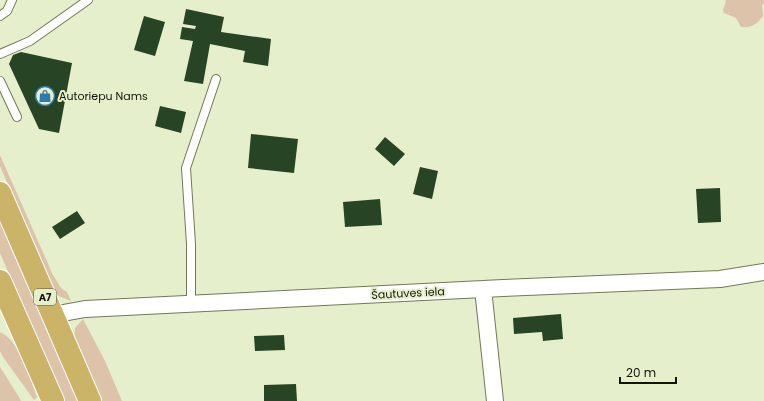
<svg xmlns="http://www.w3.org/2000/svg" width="764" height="401" viewBox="0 0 764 401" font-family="Poppins,sans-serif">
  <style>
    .green { fill: #dcc3aa }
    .building { fill: #274425 }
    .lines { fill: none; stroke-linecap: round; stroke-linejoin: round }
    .lane-casing { stroke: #72795a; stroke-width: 10 }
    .street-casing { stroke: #72795a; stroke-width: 18 }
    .highway-casing { stroke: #fff; stroke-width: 24 }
    .lane { stroke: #fff; stroke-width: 8 }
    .street { stroke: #fff; stroke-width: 16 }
    .highway { stroke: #cbb467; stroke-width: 22 }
    .labels { text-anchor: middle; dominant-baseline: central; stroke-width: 4; stroke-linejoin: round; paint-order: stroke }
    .shield { fill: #e6efcb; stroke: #525642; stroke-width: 1 }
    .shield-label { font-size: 10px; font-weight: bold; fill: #121508 }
    .poi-label { font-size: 11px; fill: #121508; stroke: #e6efcb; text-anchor: start }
    .street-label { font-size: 11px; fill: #121508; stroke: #e6efcb }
  </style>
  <rect width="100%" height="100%" fill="#e6efcb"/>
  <path class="green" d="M 725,0 L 764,0 L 764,5 L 762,4 L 763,16 C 757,24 752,28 741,27 L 736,18 L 724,13 L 723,10 L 726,1 Z
    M 0,155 L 53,275 L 61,288 L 67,292 L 71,301 L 56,295 L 51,285 L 0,166 Z
    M 0,221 L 78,401 L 64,401 L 0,253 Z
    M 83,319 L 105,361 L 122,401 L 102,401 L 74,339 L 75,328 Z
    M 0,332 C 20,341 30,378 37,397 L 34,400 L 3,357 L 0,351 Z
    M 0,367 L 19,397 L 21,401 L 0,401 Z"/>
  <path class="building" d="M 186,9 L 224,17 L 221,32 L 271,39 L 268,66 L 243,62 L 245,51 L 210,44 L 203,84 L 184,81 L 193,41 L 180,39 L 182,27 L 195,29 L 196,26 L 183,24 Z
    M 144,16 L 165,22 L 155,56 L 134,50 Z
    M 21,52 L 72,63 L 59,133 L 39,129 L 9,64 L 13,55 Z
    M 160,106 L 186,112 L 181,133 L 155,126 Z
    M 251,134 L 298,139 L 294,173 L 248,168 Z
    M 385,137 L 405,154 L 394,166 L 375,149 Z
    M 420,167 L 438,171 L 432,199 L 413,194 Z
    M 720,188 L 721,222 L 698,223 L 696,189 Z
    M 380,199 L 382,225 L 345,227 L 343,202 Z
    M 77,211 L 85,223 L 60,239 L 52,227 Z
    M 561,314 L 563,339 L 543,341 L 542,332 L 514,334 L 513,318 Z
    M 284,335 L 285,350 L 255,351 L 254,336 Z
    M 296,384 L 297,401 L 264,401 L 264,385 Z"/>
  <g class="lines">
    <defs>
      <path id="lane" d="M 0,16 L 7,11 L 12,0
        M 0,54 L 30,41 L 88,0
        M 0,81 L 17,117
        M 191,304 L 191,244 L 186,168 L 216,79"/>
      <path id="street" d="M 483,289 L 495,401
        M 52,315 L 85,309 L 503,288 L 720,279 L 764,272"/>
      <path id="highway" d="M 0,193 L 90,401
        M 0,281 L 53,401"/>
    </defs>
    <use href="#lane" class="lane-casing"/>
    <use href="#street" class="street-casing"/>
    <use href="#highway" class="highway-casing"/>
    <use href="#lane" class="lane"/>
    <use href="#street" class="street"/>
    <use href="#highway" class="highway"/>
  </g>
  <defs>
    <symbol id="shop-ring" viewBox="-11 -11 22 22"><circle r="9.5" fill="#e6efcb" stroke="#2d7aac" stroke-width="1.5"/><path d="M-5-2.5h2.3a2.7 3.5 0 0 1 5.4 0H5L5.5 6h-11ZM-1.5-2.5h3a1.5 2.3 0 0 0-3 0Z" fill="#2d7aac"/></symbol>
  </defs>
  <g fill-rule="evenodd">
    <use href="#shop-ring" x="34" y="85" width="22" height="22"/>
  </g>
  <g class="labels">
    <rect class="shield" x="34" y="289" width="22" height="16" rx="3"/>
    <g class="shield-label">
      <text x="45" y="297">A7</text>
    </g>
    <g class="poi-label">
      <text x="59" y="96">Autoriepu Nams</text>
    </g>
    <g class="street-label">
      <text transform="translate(408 293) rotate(-3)">Šautuves iela</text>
    </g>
  </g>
  <path d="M620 377v6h56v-6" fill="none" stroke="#121508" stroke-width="2"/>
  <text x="626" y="377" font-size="12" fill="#121508" stroke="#e6efcb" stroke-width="3" paint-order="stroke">20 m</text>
</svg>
